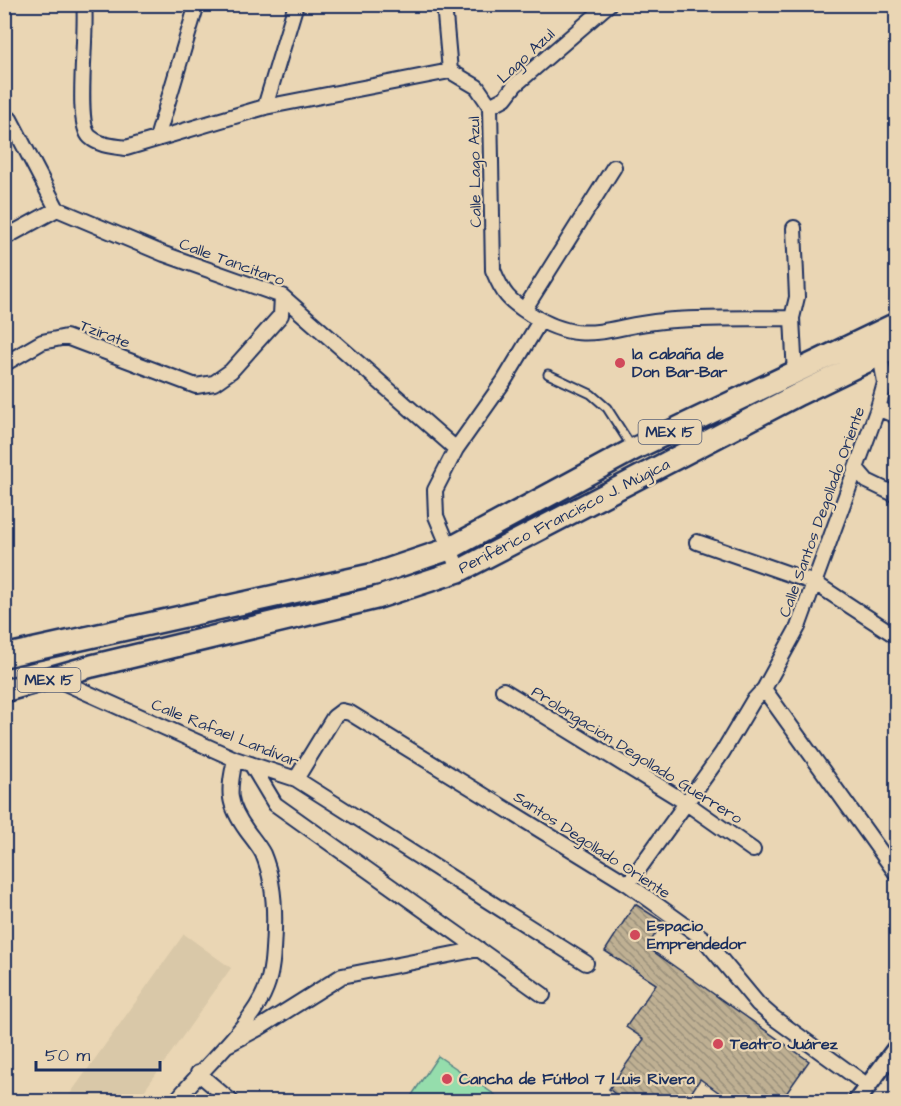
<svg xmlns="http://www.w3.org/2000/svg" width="901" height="1106" viewBox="0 0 901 1106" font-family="'Architects Daughter',sans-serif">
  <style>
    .built { fill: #d9c8a8 }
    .grass { fill: #95ddac; stroke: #588685; stroke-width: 1.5 }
    .building { fill: url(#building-back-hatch); stroke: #1b2f5e; stroke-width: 1.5 }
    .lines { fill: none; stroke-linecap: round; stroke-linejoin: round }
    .service-casing { stroke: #1b2f5e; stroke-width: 11 }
    .minor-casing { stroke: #1b2f5e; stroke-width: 18 }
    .tertiary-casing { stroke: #1b2f5e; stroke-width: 21 }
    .primary-casing { stroke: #1b2f5e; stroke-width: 26 }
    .service { stroke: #ead6b4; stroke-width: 7 }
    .minor { stroke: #ead6b4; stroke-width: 14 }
    .tertiary { stroke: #ead6b4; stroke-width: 16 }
    .primary { stroke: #ead6b4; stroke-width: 21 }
    .poi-dot { fill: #d1495b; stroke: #ead6b4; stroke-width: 2 }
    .labels { text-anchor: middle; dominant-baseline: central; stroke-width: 4.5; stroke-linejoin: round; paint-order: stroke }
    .shield { fill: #ead6b4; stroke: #596178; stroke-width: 1.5 }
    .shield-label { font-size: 15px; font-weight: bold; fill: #1b2f5e }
    .street-label { font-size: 16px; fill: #1b2f5e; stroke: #ead6b4 }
    .poi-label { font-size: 16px; font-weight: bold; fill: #1b2f5e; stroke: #ead6b4; text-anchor: start }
  </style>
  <defs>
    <pattern id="building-back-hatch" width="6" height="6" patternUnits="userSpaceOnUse" patternTransform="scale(1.5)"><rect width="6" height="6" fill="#bfb093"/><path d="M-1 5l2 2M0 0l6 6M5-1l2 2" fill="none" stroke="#9a907b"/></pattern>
  </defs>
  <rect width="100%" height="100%" fill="#ead6b4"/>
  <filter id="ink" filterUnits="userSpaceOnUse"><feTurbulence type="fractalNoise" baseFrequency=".0167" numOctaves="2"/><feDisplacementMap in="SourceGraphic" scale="12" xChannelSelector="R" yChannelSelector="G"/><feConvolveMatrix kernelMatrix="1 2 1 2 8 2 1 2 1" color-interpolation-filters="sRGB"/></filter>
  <g filter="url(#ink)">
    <path class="built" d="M 184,934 L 231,968 L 137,1101 L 65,1101 Z"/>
    <path class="grass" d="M 438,1056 L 504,1101 L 408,1101 Z"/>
    <path class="building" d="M 635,904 L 663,922 L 647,947 L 809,1061 L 781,1101 L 731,1101 L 700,1079 L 686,1101 L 624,1101 L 609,1089 L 644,1039 L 626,1027 L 656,984 L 605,951 Z"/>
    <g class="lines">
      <defs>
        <path id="service" d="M 548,374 L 591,394 L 607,408 L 632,447"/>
        <path id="minor" d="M 84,4 C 88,31 74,123 90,137 C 100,146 114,146 126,148 L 265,107 L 450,71 L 477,87 L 490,106 L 493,270 C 503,294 508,300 530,314 C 584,348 606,326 663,321 C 705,317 749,319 792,318
          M 444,4 L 450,71
          M 490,106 L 505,98 L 515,85 L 609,4
          M 265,107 L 296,4
          M 4,115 L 10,119 L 57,209 L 164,254 L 282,296 L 456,449
          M 157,138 L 197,4
          M 794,228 L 797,297 L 792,318 L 795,375
          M 4,238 L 57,209
          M 524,310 L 614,167
          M 4,364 L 42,342 L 66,337 L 196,386 L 214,383 L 231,371 L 281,315 L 282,296
          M 878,408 L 896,416
          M 856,468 L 867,481 L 896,495
          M 697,542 L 815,583 L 896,636
          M 459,571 L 436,516 L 435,490 L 456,449 L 504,381 L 540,321
          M 54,678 L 235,759 L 296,779 L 586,963
          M 764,689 L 896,873
          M 503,690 L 685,802 L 753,850
          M 251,764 L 275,804 L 543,995
          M 296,779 L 334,717 L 342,711 L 350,713 L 628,884 L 704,939 L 758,1004 L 774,1018 L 868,1086
          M 628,884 L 722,753 L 753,701 L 764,689 L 798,627 L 878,408 L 885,383 L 880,354
          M 229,1044 L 259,1028 L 342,976 L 479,949
          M 198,1073 L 232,1102
          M 175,1102 C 201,1069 252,1026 266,988 C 273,970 273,949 274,930 C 275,904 273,878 263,854 C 259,846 252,838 247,831 C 227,803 228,793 235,759"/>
        <path id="tertiary" d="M 856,1102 L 896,1048"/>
        <path id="primary" d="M 4,656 L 375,574 L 449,549 L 634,449 L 896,324
          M 4,691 L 92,666 L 376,598 L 459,571 L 799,394 L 896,347"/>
      </defs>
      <use href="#service" class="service-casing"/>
      <use href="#minor" class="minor-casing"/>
      <use href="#tertiary" class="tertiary-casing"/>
      <use href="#primary" class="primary-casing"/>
      <use href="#service" class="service"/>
      <use href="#minor" class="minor"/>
      <use href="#tertiary" class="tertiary"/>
      <use href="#primary" class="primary"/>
    </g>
  </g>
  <g class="poi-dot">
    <circle cx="620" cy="363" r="6"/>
    <circle cx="635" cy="935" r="6"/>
    <circle cx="718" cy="1044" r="6"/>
    <circle cx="447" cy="1079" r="6"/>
  </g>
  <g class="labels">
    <g class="shield">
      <rect x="638.5" y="420" width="63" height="24" rx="4.5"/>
      <rect x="17.5" y="668" width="63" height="24" rx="4.5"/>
    </g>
    <g class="shield-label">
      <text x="670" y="432">MEX 15</text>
      <text x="49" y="680">MEX 15</text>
    </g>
    <g class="street-label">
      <text transform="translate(526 56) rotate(-43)">Lago Azul</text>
      <text transform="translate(475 172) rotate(-91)">Calle Lago Azul</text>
      <text transform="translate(232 262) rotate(20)">Calle Tancítaro</text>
      <text transform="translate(105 334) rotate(21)">Tzirate</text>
      <text transform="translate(822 512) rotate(-70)">Calle Santos Degollado Oriente</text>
      <text transform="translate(564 516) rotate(-27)">Periférico Francisco J. Múgica</text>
      <text transform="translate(225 733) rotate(22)">Calle Rafael Landívar</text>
      <text transform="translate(637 755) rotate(32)">Prolongación Degollado Guerrero</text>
      <text transform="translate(592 845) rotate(33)">Santos Degollado Oriente</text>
    </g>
    <g class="poi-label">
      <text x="632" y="354">la cabaña de<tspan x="632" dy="18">Don Bar-Bar</tspan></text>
      <text x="647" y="926">Espacio<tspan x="647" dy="18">Emprendedor</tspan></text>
      <text x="730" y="1044">Teatro Juárez</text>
      <text x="459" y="1079">Cancha de Fútbol 7 Luis Rivera</text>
    </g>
  </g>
  <rect width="901" height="1106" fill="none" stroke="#ead6b4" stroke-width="24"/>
  <rect x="12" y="12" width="877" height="1082" fill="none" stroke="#1b2f5e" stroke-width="2" filter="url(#ink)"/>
  <path d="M36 1061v9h124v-9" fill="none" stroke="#1b2f5e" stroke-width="3"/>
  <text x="45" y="1061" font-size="18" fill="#1b2f5e" stroke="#ead6b4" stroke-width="4.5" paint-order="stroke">50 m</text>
</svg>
